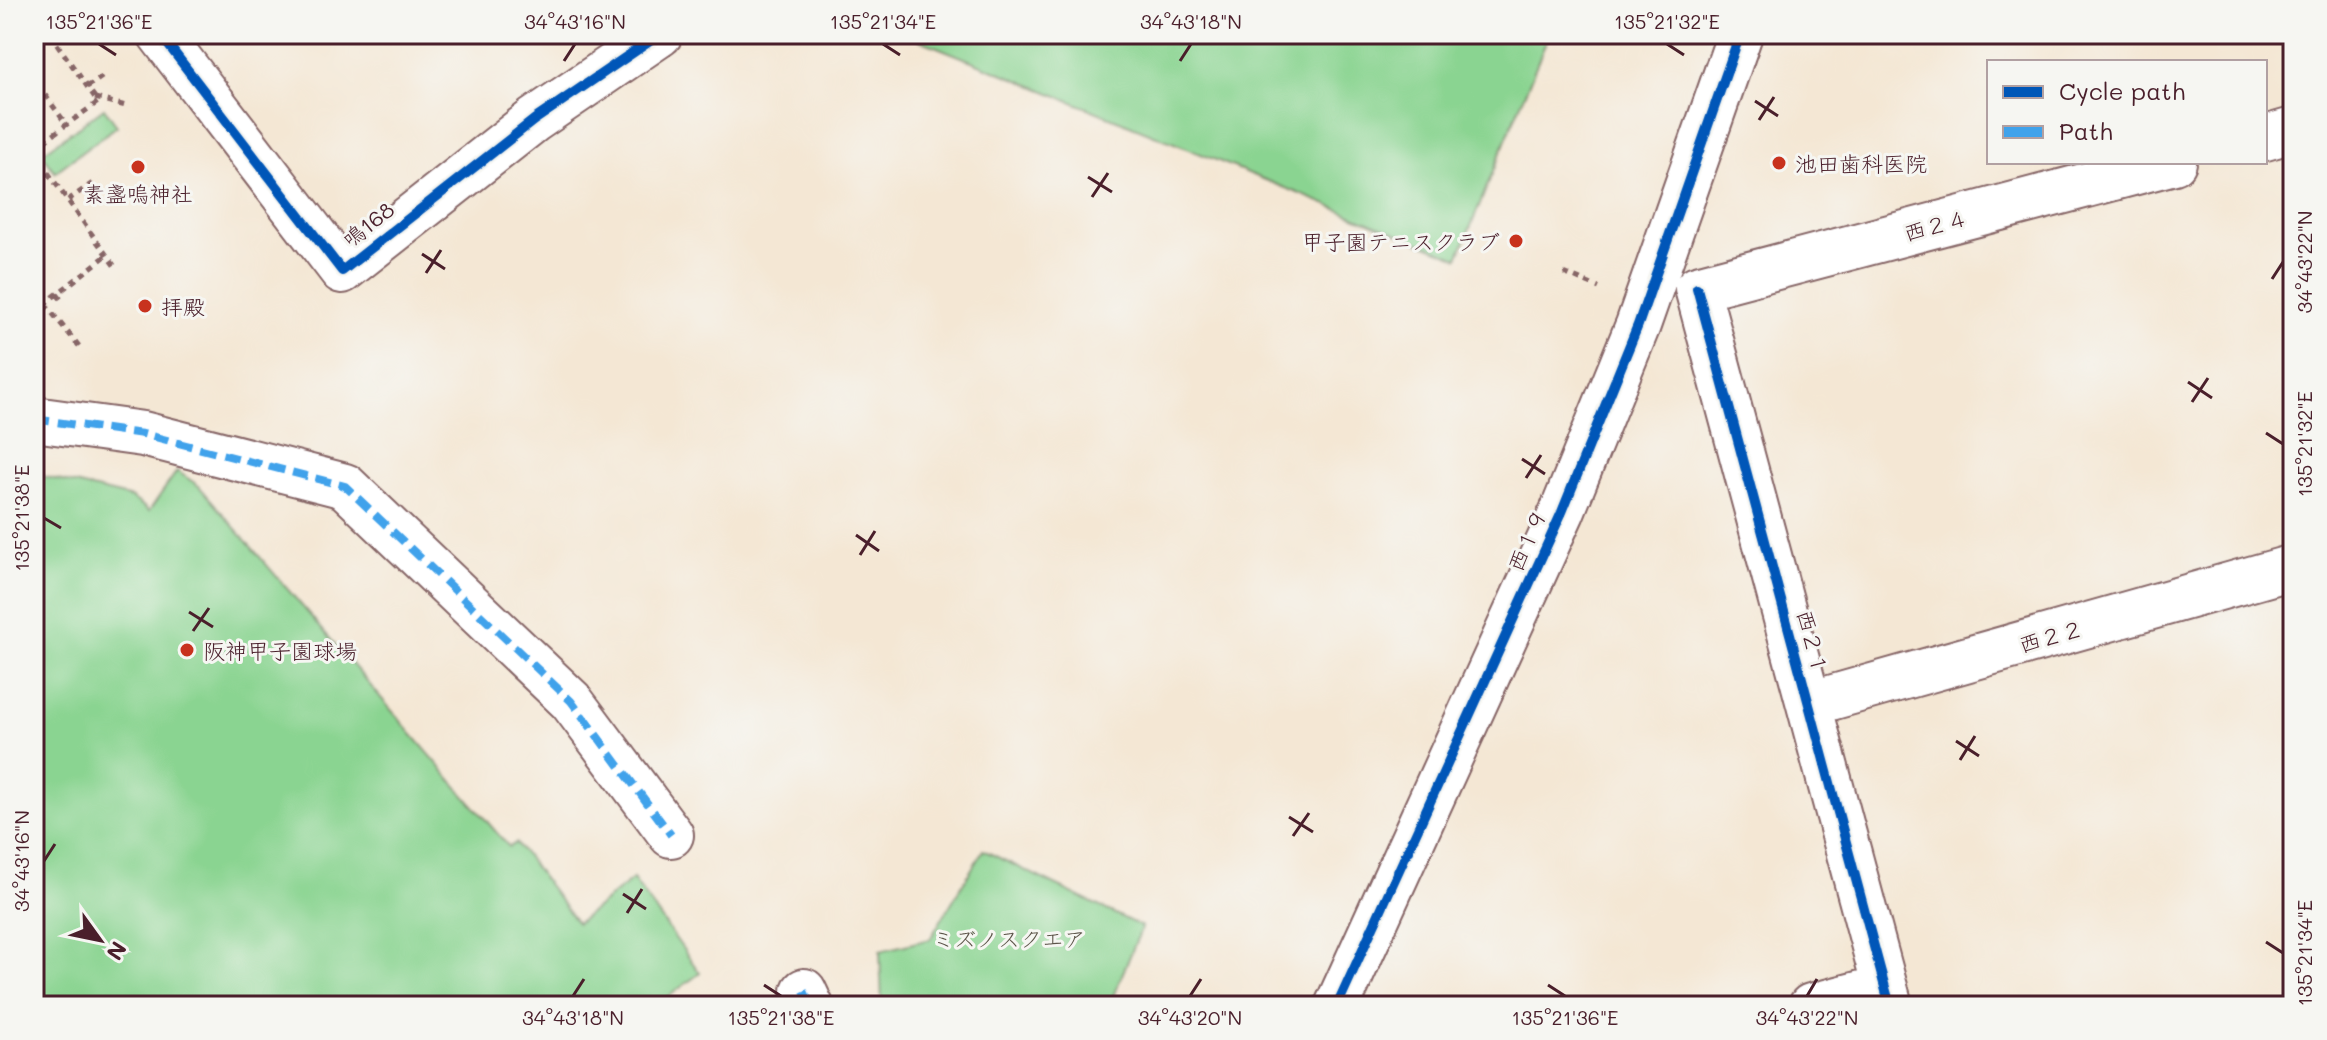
<svg xmlns="http://www.w3.org/2000/svg" width="2327" height="1040" viewBox="0 0 2327 1040" font-family="Mali,'Klee One',sans-serif">
  <style>
    .green { fill: #8ad491; stroke: #6a7a5e; stroke-width: 2 }
    .lines { fill: none; stroke-linecap: round; stroke-linejoin: round }
    .minor-casing { stroke: #866566; stroke-width: 48 }
    .path { stroke: #866566; stroke-width: 5; stroke-dasharray: 6 6; stroke-linecap: butt }
    .minor { stroke: #fff; stroke-width: 44 }
    .quiet { stroke: #40a2eb; stroke-width: 8; stroke-dasharray: 16 8; stroke-linecap: butt }
    .cycleway-casing { stroke: #f6f6f2; stroke-width: 15 }
    .cycleway { stroke: #0057b8; stroke-width: 10 }
    .ticks { fill: none; stroke: #4a1f2b; stroke-width: 3 }
    .poi-dot { fill: #c8321e; stroke: #f6f6f2; stroke-width: 3 }
    .labels { text-anchor: middle; dominant-baseline: central; stroke-width: 6; stroke-linejoin: round; paint-order: stroke }
    .poi-label { font-size: 22px; fill: #4a1f2b; stroke: #f6f6f2; text-anchor: start }
    .street-label { font-size: 22px; fill: #4a1f2b; stroke: #f6f6f2 }
    .park-label { font-size: 22px; fill: #5d554a; stroke: #f6f6f2 }
    .neatline { fill: none; stroke: #4a1f2b; stroke-width: 3 }
    .ticks-label { font-size: 20px; text-anchor: middle; fill: #4a1f2b }
  </style>
  <rect width="100%" height="100%" fill="#f6f6f2"/>
  <filter id="ink" filterUnits="userSpaceOnUse"><feTurbulence type="fractalNoise" baseFrequency=".0125" numOctaves="2"/><feDisplacementMap in="SourceGraphic" scale="16" xChannelSelector="R" yChannelSelector="G"/><feConvolveMatrix kernelMatrix="1 2 1 2 8 2 1 2 1" color-interpolation-filters="sRGB"/></filter>
  <filter id="wash" filterUnits="userSpaceOnUse"><feTurbulence type="fractalNoise" baseFrequency=".006" numOctaves="4" result="noise"/><feDisplacementMap in="SourceGraphic" scale="32" xChannelSelector="R" yChannelSelector="G"/><feGaussianBlur stdDeviation="1.8" result="paint"/><feColorMatrix in="noise" values="0 0 0 0 0 0 0 0 0 0 0 0 0 0 0 0 0 1.4 0 .05"/><feComposite in="paint" operator="in"/></filter>
  <g filter="url(#wash)">
    <rect width="100%" height="100%" fill="#f4e7d4"/>
    <path class="green" d="M 905,34 L 1549,34 L 1458,258 Z
      M 104,108 L 117,126 L 55,172 L 42,153 Z
      M 177,471 L 199,486 L 509,847 L 516,843 L 577,923 L 633,879 L 700,973 L 656,1006 L 34,1006 L 34,474 L 132,498 L 149,511 Z
      M 983,850 L 1142,927 L 1109,1006 L 882,1006 L 880,951 L 930,939 Z"/>
  </g>
  <g filter="url(#ink)">
    <g class="lines">
      <defs>
        <path id="minor" d="M 160,34 L 342,271 L 534,120 L 660,34
          M 2265,138 L 2293,130
          M 1697,288 L 1890,1006
          M 1697,288 L 2174,162
          M 34,419 L 143,434 L 345,486 L 571,701 L 671,835
          M 1809,704 L 2293,567
          M 804,991 L 811,1006
          M 1337,1006 L 1562,512 L 1638,325 L 1740,34
          M 1811,1006 L 1885,987"/>
      </defs>
      <use href="#minor" class="minor-casing"/>
      <path class="path" d="M 87,87 L 105,75
        M 45,95 L 67,125
        M 95,98 L 126,106
        M 34,148 L 98,102 L 50,34
        M 34,153 L 116,268
        M 68,200 L 97,180
        M 1564,273 L 1599,288
        M 57,294 L 64,303
        M 34,300 L 44,303 L 79,346
        M 34,312 L 107,255
        M 34,324 L 36,327"/>
      <use href="#minor" class="minor"/>
      <path class="quiet" d="M 34,419 L 143,434 L 345,486 L 571,701 L 671,835
        M 804,991 L 811,1006"/>
      <defs>
        <path id="cycleway" d="M 160,34 L 342,271 L 534,120 L 660,34
          M 1697,288 L 1890,1006
          M 1337,1006 L 1562,512 L 1638,325 L 1740,34"/>
      </defs>
      <use href="#cycleway" class="cycleway-casing"/>
      <use href="#cycleway" class="cycleway"/>
    </g>
  </g>
  <path class="ticks" d="M 99,44 L 116,55M 883,44 L 900,55M 1667,44 L 1684,55M 564,61 L 575,44M 1180,61 L 1191,44M 1755,101 L 1778,116M 1759,120 L 1774,97M 1088,177 L 1112,192M 1092,197 L 1108,173M 422,254 L 445,269M 426,273 L 441,250M 2272,279 L 2283,262M 2188,382 L 2212,398M 2192,402 L 2208,378M 2266,433 L 2283,444M 1522,459 L 1545,474M 1526,478 L 1541,455M 44,518 L 61,528M 856,535 L 879,551M 860,555 L 875,531M 189,612 L 213,627M 193,631 L 209,608M 1956,741 L 1979,756M 1960,760 L 1975,736M 1289,817 L 1313,832M 1293,836 L 1309,813M 44,861 L 55,844M 623,894 L 646,909M 627,913 L 642,889M 2266,942 L 2283,953M 764,985 L 781,996M 1548,985 L 1565,996M 573,996 L 584,979M 1190,996 L 1201,979M 1807,996 L 1817,979"/>
  <g class="poi-dot">
    <circle cx="1779" cy="163" r="8"/>
    <circle cx="138" cy="167" r="8"/>
    <circle cx="1516" cy="241" r="8"/>
    <circle cx="145" cy="306" r="8"/>
    <circle cx="187" cy="650" r="8"/>
  </g>
  <g class="labels">
    <g class="poi-label">
      <text x="1795" y="163">池田歯科医院</text>
      <text x="138" y="193" text-anchor="middle">素盞嗚神社</text>
      <text x="1500" y="241" text-anchor="end">甲子園テニスクラブ</text>
      <text x="161" y="306">拝殿</text>
      <text x="203" y="650">阪神甲子園球場</text>
    </g>
    <g class="street-label">
      <text transform="translate(368 224) rotate(-38)">鳴168</text>
      <text transform="translate(1936 225) rotate(-15)">西２４</text>
      <text transform="translate(1527 540) rotate(-66)">西１９</text>
      <text transform="translate(2051 636) rotate(-16)">西２２</text>
      <text transform="translate(1813 642) rotate(75)">西２１</text>
    </g>
    <g class="park-label">
      <text x="1009" y="938">ミズノスクエア</text>
    </g>
  </g>
  <rect width="2327" height="1040" fill="none" stroke="#f6f6f2" stroke-width="88"/>
  <rect x="1987" y="60" width="280" height="104" fill="#f6f6f2" stroke="#b1a0a2" stroke-width="2"/>
  <rect x="2003" y="86" width="40" height="12" fill="#0057b8" stroke="#b1a0a2" stroke-width="2"/>
  <text x="2059" y="100" font-size="24" fill="#4a1f2b">Cycle path</text>
  <rect x="2003" y="126" width="40" height="12" fill="#40a2eb" stroke="#b1a0a2" stroke-width="2"/>
  <text x="2059" y="140" font-size="24" fill="#4a1f2b">Path</text>
  <g transform="translate(100 940) rotate(123)" stroke="#f6f6f2" stroke-width="6" paint-order="stroke">
  <path d="M0-6L14 30L0 20L-14 30Z" fill="#4a1f2b"/>
  <text y="-12" font-size="22" font-weight="bold" text-anchor="middle" fill="#4a1f2b">N</text>
  </g>
  <rect x="44" y="44" width="2239" height="952" class="neatline"/>
  <g class="ticks-label">
    <text x="99" y="29">135°21'36"E</text>
    <text x="575" y="29">34°43'16"N</text>
    <text x="883" y="29">135°21'34"E</text>
    <text x="1191" y="29">34°43'18"N</text>
    <text x="1667" y="29">135°21'32"E</text>
    <text transform="translate(2305 262) rotate(-90)" y="7">34°43'22"N</text>
    <text transform="translate(2305 444) rotate(-90)" y="7">135°21'32"E</text>
    <text transform="translate(22 518) rotate(-90)" y="7">135°21'38"E</text>
    <text transform="translate(22 861) rotate(-90)" y="7">34°43'16"N</text>
    <text transform="translate(2305 953) rotate(-90)" y="7">135°21'34"E</text>
    <text x="573" y="1025">34°43'18"N</text>
    <text x="781" y="1025">135°21'38"E</text>
    <text x="1190" y="1025">34°43'20"N</text>
    <text x="1565" y="1025">135°21'36"E</text>
    <text x="1807" y="1025">34°43'22"N</text>
  </g>
</svg>
